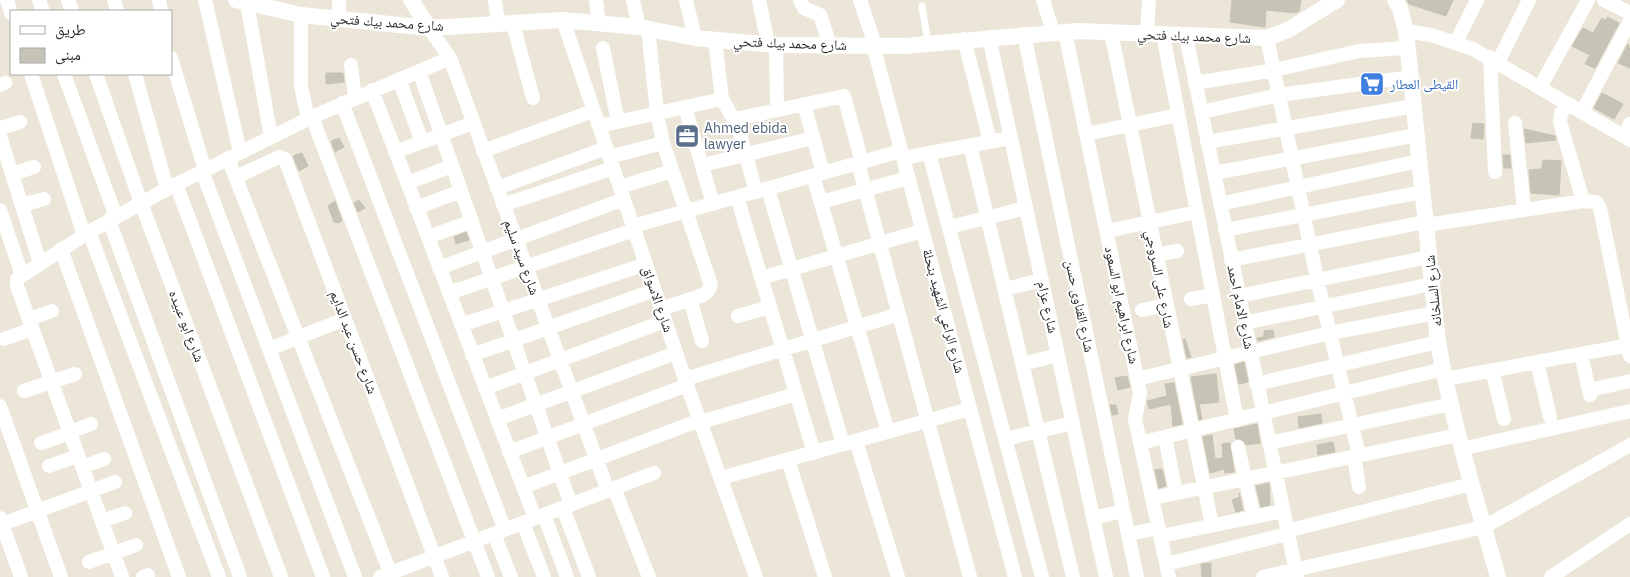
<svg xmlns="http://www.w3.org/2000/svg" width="1630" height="577" viewBox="0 0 1630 577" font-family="'IBM Plex Sans','Noto Naskh Arabic',sans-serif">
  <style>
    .building { fill: #c6c3b7; stroke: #c6c3b1 }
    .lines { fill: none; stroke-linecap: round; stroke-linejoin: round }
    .service { stroke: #fff; stroke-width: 7 }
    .minor { stroke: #fff; stroke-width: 14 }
    .tertiary { stroke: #fff; stroke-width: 16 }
    .labels { text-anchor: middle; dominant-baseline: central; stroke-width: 4; stroke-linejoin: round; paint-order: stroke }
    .street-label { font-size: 14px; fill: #272727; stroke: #fff }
    .shop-label { font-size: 14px; fill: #366cbe; stroke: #fff; text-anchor: start }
    .service-label { font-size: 14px; fill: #4e5e75; stroke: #fff; text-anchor: start }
  </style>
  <rect width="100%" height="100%" fill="#ebe6d7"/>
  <path class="building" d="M 1232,0 L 1301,0 L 1299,11 L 1296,13 L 1266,10 L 1265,27 L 1230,22 Z
    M 1407,0 L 1453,0 L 1446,16 L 1409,4 Z
    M 1607,17 L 1619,23 L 1595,68 L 1585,64 L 1590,55 L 1572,46 L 1583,28 L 1593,33 L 1602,18 L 1606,21 Z
    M 1628,44 L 1630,50 L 1630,68 L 1618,63 Z
    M 326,73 L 343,73 L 344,82 L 326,84 Z
    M 1602,93 L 1623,104 L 1614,119 L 1594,108 Z
    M 1473,123 L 1484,124 L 1483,139 L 1471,138 Z
    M 1524,129 L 1555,136 L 1556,140 L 1526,143 Z
    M 339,138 L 344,147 L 335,152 L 331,141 Z
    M 302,153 L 308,166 L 299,171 L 293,156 Z
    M 1503,155 L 1510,155 L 1511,168 L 1504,168 Z
    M 1543,160 L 1561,161 L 1559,195 L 1531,193 L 1529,170 L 1542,169 Z
    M 359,200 L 365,208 L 358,212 L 354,203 Z
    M 335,201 L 342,221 L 338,223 L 334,222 L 328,206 Z
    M 466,232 L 469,240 L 456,244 L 454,237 Z
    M 1273,330 L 1274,337 L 1258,341 L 1257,338 L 1264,337 L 1264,331 Z
    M 1185,339 L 1191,357 L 1187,358 L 1183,340 Z
    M 1244,362 L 1248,382 L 1239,384 L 1235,365 Z
    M 1216,374 L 1219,402 L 1199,404 L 1202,419 L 1199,420 L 1191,377 Z
    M 1127,376 L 1130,387 L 1118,390 L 1115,378 Z
    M 1174,383 L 1182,424 L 1173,426 L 1171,404 L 1149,409 L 1147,401 L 1167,396 L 1165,384 Z
    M 1110,405 L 1116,405 L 1118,414 L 1112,415 Z
    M 1321,414 L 1322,423 L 1299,428 L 1298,417 Z
    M 1257,424 L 1260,443 L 1246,445 L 1241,439 L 1236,439 L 1234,429 Z
    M 1212,435 L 1215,459 L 1223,458 L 1222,444 L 1230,443 L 1234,472 L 1225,473 L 1224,469 L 1210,473 L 1203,437 Z
    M 1333,442 L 1335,452 L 1318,455 L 1317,445 Z
    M 1162,469 L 1166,486 L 1159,488 L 1155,470 Z
    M 1269,483 L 1270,505 L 1261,507 L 1256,486 Z
    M 1239,493 L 1243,510 L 1236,512 L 1232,500 L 1240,497 Z
    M 1211,563 L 1211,577 L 1202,577 L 1201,564 Z"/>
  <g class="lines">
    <path class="service" d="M 922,6 L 928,43"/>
    <path class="minor" d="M 7,0 L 11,13
      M 39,0 L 43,11
      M 68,0 L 72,11
      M 114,0 L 117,11
      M 159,0 L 161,11
      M 205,0 L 240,152
      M 495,0 L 498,24
      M 596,0 L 599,24
      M 633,0 L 639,27
      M 686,0 L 695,38
      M 759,0 L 768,44
      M 800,0 L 804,8 L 820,15 L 830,45
      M 860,0 L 875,45
      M 1043,0 L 1053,32
      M 1604,0 L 1630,13
      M 247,3 L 271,137
      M 301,15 L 301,86 L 308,119
      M 339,19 L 339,0
      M 563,20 L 687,385 L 756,577
      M 513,24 L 533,98
      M 429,28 L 450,58 L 608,491
      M 648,29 L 657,113 L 663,143 L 711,285 L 708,291 L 703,295 L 661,309
      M 1406,31 L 1431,35 L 1473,49 L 1630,140
      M 1065,32 L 1140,393 L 1135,419 L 1169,577
      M 1111,32 L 1212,525
      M 1024,34 L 1137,577
      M 1147,34 L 1149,0
      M 1163,35 L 1237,420
      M 1186,36 L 1297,577
      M 989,37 L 1106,577
      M 1267,38 L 1317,279 L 1359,455
      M 715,39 L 722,99 L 738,127 L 756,192
      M 964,39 L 990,141
      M 1456,42 L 1477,0
      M 776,45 L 777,109
      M 873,45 L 1015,577
      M 603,48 L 618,122
      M 1490,57 L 1495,172
      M 171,58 L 205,170
      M 1498,62 L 1529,0
      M 351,65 L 355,98
      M 419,71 L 571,505
      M 31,74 L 84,235
      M 64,74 L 116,217
      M 96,74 L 141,203 L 281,577
      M 135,74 L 167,189
      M 399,79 L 422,142
      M 1195,83 L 1274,70 L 1359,51 L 1407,48
      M 0,85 L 5,83
      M 1540,87 L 1588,0
      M 372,90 L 535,518
      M 342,103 L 505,530
      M 804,104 L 823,173
      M 1569,104 L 1561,113 L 1560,122 L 1583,201
      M 685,107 L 713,204
      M 1201,112 L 1279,95 L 1411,77
      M 1582,112 L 1630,21
      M 312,117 L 488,577
      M 735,119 L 844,96 L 862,162
      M 1515,123 L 1524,210
      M 599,126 L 722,99
      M 0,128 L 20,122
      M 1086,134 L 1178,115
      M 0,136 L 40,263
      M 1624,136 L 1630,124
      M 1207,142 L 1414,106
      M 970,145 L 1073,577
      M 483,151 L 593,111
      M 395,152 L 473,123
      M 929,153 L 1042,577
      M 609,157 L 663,143
      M 228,158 L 392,577
      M 903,158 L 1010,138
      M 858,163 L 970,577
      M 703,165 L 813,138
      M 202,171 L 355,577
      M 1214,173 L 1417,135
      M 12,174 L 34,167
      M 813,176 L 888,432
      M 236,177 L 279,157 L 285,159 L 442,577
      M 407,183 L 452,166
      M 176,184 L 323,577
      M 620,187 L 672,171
      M 497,188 L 606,148
      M 768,189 L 843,444
      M 737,197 L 814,453
      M 821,202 L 908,178
      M 1220,204 L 1419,161
      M 22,205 L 44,199
      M 503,205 L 613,168
      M 416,208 L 461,191
      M 0,210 L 22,275
      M 109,220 L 240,577
      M 1426,225 L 1583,201 L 1596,202 L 1600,208 L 1630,356
      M 633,226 L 901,151
      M 949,227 L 1026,208
      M 1225,230 L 1422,192
      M 1107,231 L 1197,212
      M 89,232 L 219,577
      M 428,237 L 472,221
      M 61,249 L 179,577
      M 1156,255 L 1177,251
      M 1231,260 L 1425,222
      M 439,268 L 624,199
      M 761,278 L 922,231
      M 1005,289 L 1042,280
      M 449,293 L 634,230
      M 1239,296 L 1429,257
      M 690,299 L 702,341
      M 1191,299 L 1213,295
      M 1142,310 L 1166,305
      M 738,316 L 770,307
      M 29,319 L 52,311
      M 1244,323 L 1432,284
      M 461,325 L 646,264
      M 4,339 L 32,329
      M 269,349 L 345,319
      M 1581,354 L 1590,395
      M 472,355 L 655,290
      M 1537,362 L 1550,417
      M 1023,364 L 1058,355
      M 1492,370 L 1504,419
      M 685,379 L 899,314
      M 1137,379 L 1330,333 L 1435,313
      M 1445,379 L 1630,345
      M 1256,384 L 1438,342
      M 485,388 L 665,321
      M 1589,390 L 1630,381
      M 24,391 L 75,374
      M 0,406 L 61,577
      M 497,419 L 676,353
      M 701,422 L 796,394
      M 70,432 L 91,424
      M 1165,437 L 1176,493
      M 1005,439 L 1073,423
      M 856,441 L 898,577
      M 41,443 L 70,433
      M 1140,443 L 1443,369
      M 1269,443 L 1451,404
      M 1238,447 L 1254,517
      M 1461,449 L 1630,411
      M 509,452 L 687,385
      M 1354,456 L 1359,487
      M 788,460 L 825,577
      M 49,466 L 78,456
      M 82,467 L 104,459
      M 721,478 L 970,409
      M 523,487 L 700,420
      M 614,488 L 649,577
      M 1153,498 L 1458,435
      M 563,508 L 589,577
      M 544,515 L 567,577
      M 0,518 L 21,577
      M 1093,518 L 1123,511
      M 102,521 L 125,513
      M 523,523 L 544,577
      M 0,525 L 115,482
      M 1287,531 L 1471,484
      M 494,534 L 511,577
      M 1128,534 L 1159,528
      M 1161,536 L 1283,511
      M 89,562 L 136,545
      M 1167,564 L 1287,534
      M 122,577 L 17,286 L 17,279 L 89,232 L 167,189 L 312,117 L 450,58
      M 143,577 L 148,575
      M 380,577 L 654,473
      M 1263,577 L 1484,527 L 1630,445
      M 1551,577 L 1630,524"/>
    <path class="tertiary" d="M 236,0 L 301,15 L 429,28 L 563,20 L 639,27 L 695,38 L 776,45 L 904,46 L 1077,31 L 1267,38 L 1288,30 L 1337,0
      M 411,0 L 429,28
      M 1395,0 L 1400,8 L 1406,31 L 1438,342 C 1452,422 1476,499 1498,577"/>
  </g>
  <defs>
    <symbol id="supermarket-square" viewBox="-11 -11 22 22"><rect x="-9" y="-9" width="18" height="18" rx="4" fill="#3f7fe0" stroke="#fff"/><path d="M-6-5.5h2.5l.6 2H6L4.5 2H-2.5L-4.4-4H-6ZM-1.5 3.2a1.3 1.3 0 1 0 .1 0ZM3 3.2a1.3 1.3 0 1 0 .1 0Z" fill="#fff"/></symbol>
    <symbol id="office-square" viewBox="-11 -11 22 22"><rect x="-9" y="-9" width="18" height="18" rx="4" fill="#5c6f8a" stroke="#fff"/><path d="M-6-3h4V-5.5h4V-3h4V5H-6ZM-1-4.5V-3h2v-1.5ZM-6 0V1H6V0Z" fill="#fff"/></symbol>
  </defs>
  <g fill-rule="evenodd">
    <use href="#supermarket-square" x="1358" y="70" width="28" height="28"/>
    <use href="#office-square" x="673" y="122" width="28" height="28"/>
  </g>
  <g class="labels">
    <g class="street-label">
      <text transform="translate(387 22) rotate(4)">شارع محمد بيك فتحي</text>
      <text transform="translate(1194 36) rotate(2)">شارع محمد بيك فتحي</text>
      <text transform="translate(790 43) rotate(2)">شارع محمد بيك فتحي</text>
      <text transform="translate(522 257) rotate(70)">شارع سيد سليم</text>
      <text transform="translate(1160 279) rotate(79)">شارع على السروجي</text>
      <text transform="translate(1433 291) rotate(-96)">شارع السلخانه</text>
      <text transform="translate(658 299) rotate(71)">شارع الاسواق</text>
      <text transform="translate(1122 305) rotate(78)">شارع ابراهيم ابو السعود</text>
      <text transform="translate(1080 306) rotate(78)">شارع القناوى حسن</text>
      <text transform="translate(1048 307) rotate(78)">شارع عزام</text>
      <text transform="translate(1241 307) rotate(78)">شارع الامام احمد</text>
      <text transform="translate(944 311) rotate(75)">شارع الراعي الشهيد بنحلة</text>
      <text transform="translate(187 326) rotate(69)">شارع ابو عبيده</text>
      <text transform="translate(354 342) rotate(69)">شارع حسن عبد الدايم</text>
    </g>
    <g class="shop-label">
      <text x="1390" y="84">القيطى العطار</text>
    </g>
    <g class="service-label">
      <text x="704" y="128">Ahmed ebida<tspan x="704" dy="16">lawyer</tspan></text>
    </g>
  </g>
  <rect x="10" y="10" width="162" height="65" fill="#ffffff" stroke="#a9a9a9"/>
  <rect x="20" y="26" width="25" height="8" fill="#ffffff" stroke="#a9a9a9"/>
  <text x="55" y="35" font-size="15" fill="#272727">طريق</text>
  <rect x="20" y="48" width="25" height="15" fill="#c6c3b7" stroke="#a9a9a9"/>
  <text x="55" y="60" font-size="15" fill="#272727">مبنى</text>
</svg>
